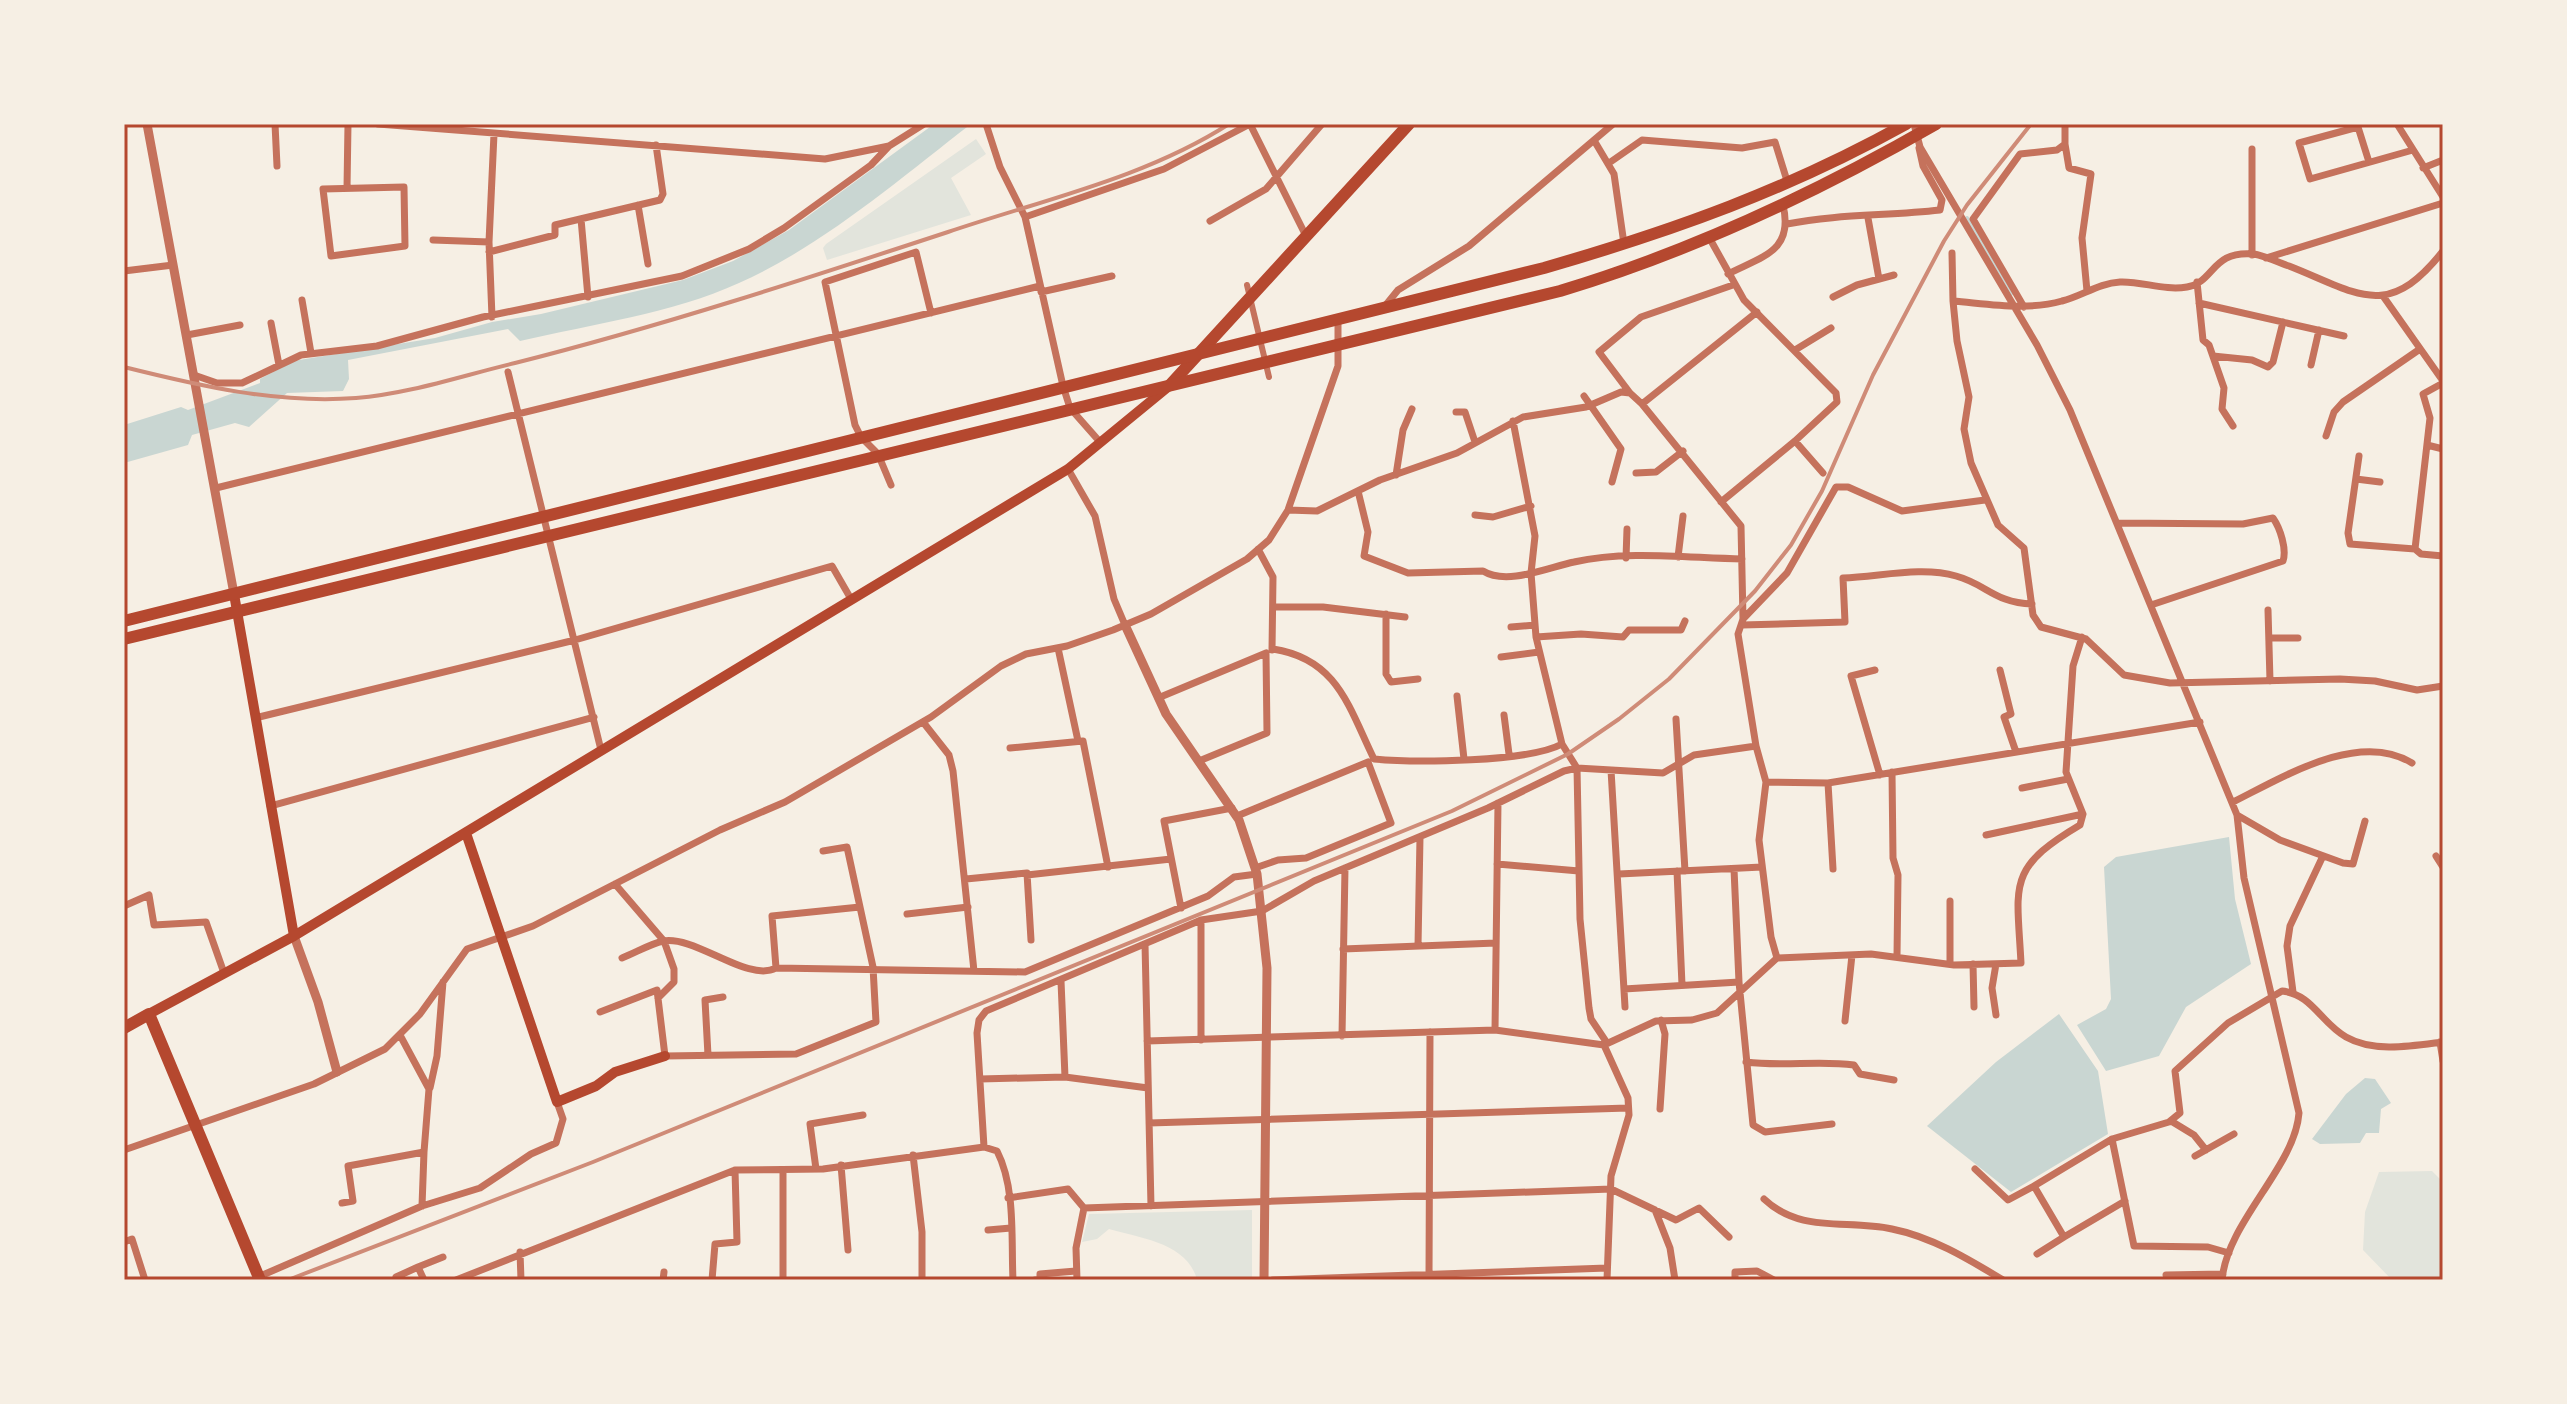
<svg xmlns="http://www.w3.org/2000/svg" width="2567" height="1404" viewBox="0 0 2567 1404" font-family="Rubik,sans-serif">
  <style>
    .green { fill: #e2e4dc }
    .water { fill: #c9d6d2 }
    .lines { fill: none; stroke-linecap: round; stroke-linejoin: round }
    .stream { stroke: #c9d6d2; stroke-width: 4 }
    .pedestrian { stroke: #c5725c; stroke-width: 6 }
    .minor { stroke: #c5725c; stroke-width: 7 }
    .tertiary { stroke: #c5725c; stroke-width: 9 }
    .secondary { stroke: #b5482f; stroke-width: 10 }
    .primary { stroke: #b5482f; stroke-width: 12 }
    .trunk { stroke: #b5482f; stroke-width: 12 }
    .rail { stroke: #cf8b77; stroke-width: 4 }
    .neatline { fill: none; stroke: #b5482f; stroke-width: 3 }
  </style>
  <rect width="100%" height="100%" fill="#f6efe4"/>
  <path class="green" d="M 976,139 L 986,154 L 951,178 L 971,215 L 827,260 L 823,248 L 826,244 Z
    M 2432,1171 L 2443,1182 L 2443,1280 L 2392,1280 L 2363,1250 L 2365,1212 L 2379,1172 Z
    M 1252,1210 L 1252,1280 L 1197,1280 C 1188,1243 1140,1238 1109,1229 L 1097,1239 L 1082,1242 L 1089,1214 Z"/>
  <path class="water" d="M 934,124 L 971,124 C 898,180 824,245 739,283 C 671,314 592,324 520,341 L 508,329 L 348,360 L 349,379 L 343,391 L 287,393 L 249,427 L 235,423 L 192,435 L 188,445 L 124,463 L 124,425 L 181,407 L 188,410 L 260,383 L 260,379 L 293,361 L 435,338 L 492,322 L 541,314 L 683,280 L 733,261 L 789,230 Z
    M 2229,837 L 2235,899 L 2251,964 L 2186,1007 L 2159,1056 L 2106,1071 L 2077,1025 L 2106,1009 L 2111,999 L 2104,867 L 2116,857 Z
    M 2059,1014 L 2098,1071 L 2108,1134 L 2011,1192 L 1927,1126 L 1996,1062 Z
    M 2365,1078 L 2375,1079 L 2391,1103 L 2381,1109 L 2379,1133 L 2366,1133 L 2360,1143 L 2320,1144 L 2312,1139 L 2346,1094 Z"/>
  <g class="lines">
    <path class="stream" d="M 1967,218 L 2011,294"/>
    <path class="pedestrian" d="M 1247,285 L 1269,377"/>
    <path class="minor" d="M 275,124 L 277,166
      M 378,124 L 825,159 L 889,146 L 924,124
      M 986,124 L 1000,167 L 1025,217 L 1063,386 L 1070,408 L 1100,442
      M 1250,124 L 1306,236
      M 1914,124 L 1920,147 L 2037,345 L 2070,410 L 2237,815 L 2244,878 L 2299,1113 C 2295,1167 2227,1222 2222,1280
      M 2397,124 L 2443,197
      M 1595,142 L 1614,174 L 1624,244
      M 2065,144 L 2069,168 L 2091,174 L 2082,238 L 2087,291
      M 2369,162 L 2358,127 L 2299,143 L 2310,179 L 2413,150
      M 1609,163 L 1642,140 L 1742,148 L 1775,142 L 1788,184
      M 2423,168 L 2443,160
      M 404,187 L 405,246 L 331,256 L 323,189 Z
      M 347,188 L 348,124
      M 638,205 L 648,264
      M 1025,217 L 1164,169 L 1250,124
      M 1868,218 L 1879,279
      M 581,219 L 588,297
      M 1210,221 L 1266,189 L 1322,124
      M 1787,224 C 1837,214 1888,216 1940,210 L 1942,200 L 1923,166 L 1919,148
      M 1710,239 L 1744,300 L 1836,393 L 1837,402 L 1795,441 L 1721,502
      M 433,240 L 489,242
      M 489,252 L 555,235 L 555,225 L 660,200 L 663,194 L 656,145
      M 1952,253 L 1953,301 C 1989,304 2027,311 2062,301 C 2082,296 2099,283 2120,282 C 2142,281 2164,291 2187,287 C 2215,282 2211,250 2254,254 C 2265,256 2278,262 2289,266 C 2358,293 2387,322 2443,251
      M 2252,255 L 2252,149
      M 2266,258 L 2443,203
      M 124,271 L 173,265
      M 1728,274 C 1763,256 1794,251 1783,205
      M 2197,282 L 2203,340 L 2209,345 L 2224,388 L 2222,409 L 2233,426
      M 1041,292 L 1112,276
      M 2383,296 L 2443,381
      M 1833,297 L 1857,285 L 1894,275
      M 302,300 L 311,353
      M 1953,301 L 1957,341 L 1969,397 L 1964,429 L 1971,463 L 1998,525 L 2024,548 L 2033,615 L 2041,627 L 2086,639 L 2124,675 L 2170,683 L 2340,679 L 2375,681 L 2417,690 L 2443,686
      M 2199,303 L 2344,336
      M 1385,306 L 1398,290 L 1469,246 L 1613,124
      M 2024,307 L 1973,219 L 2020,154 L 2057,150 L 2065,144 L 2065,124
      M 492,317 L 489,242 L 494,134
      M 271,323 L 279,365
      M 187,335 L 240,325
      M 1795,350 L 1831,328
      M 2213,356 L 2252,360 L 2268,367 L 2273,362 L 2283,322
      M 2311,365 L 2319,330
      M 508,372 L 601,750
      M 194,375 L 217,383 L 242,383 L 301,355 L 377,346 L 483,317 L 682,276 L 749,249 L 784,228 L 871,165 L 889,146
      M 1630,393 L 1599,352 L 1641,317 L 1733,285
      M 1584,396 L 1621,449 L 1612,482
      M 1642,404 L 1757,312
      M 1456,412 L 1465,412 L 1475,442
      M 2326,436 L 2334,412 L 2343,402 L 2420,349
      M 1795,441 L 1823,473
      M 2427,445 L 2443,449
      M 2359,456 L 2348,533 L 2350,544 L 2415,549 L 2430,418 L 2423,394 L 2443,383
      M 1068,469 L 1095,516 L 1114,599 L 1125,625
      M 1636,473 L 1656,472 L 1683,451
      M 1396,475 L 1403,430 L 1412,409
      M 2356,479 L 2380,482
      M 891,485 L 878,454 L 861,437 L 855,425 L 825,282 L 916,252 L 931,313
      M 216,488 L 1040,286
      M 1358,491 L 1368,532 L 1364,556 L 1408,573 L 1483,571 C 1507,586 1549,567 1574,562 C 1627,550 1688,558 1742,559
      M 1288,510 L 1317,511 L 1380,480 L 1457,453 L 1523,417 L 1586,407 L 1621,392 L 1630,393 L 1642,404 L 1741,526 L 1743,619 L 1738,634 L 1756,746 L 1766,782 L 1759,840 L 1771,937 L 1777,958
      M 1475,515 L 1493,517 L 1531,506
      M 2117,523 L 2243,524 L 2273,518 C 2280,528 2287,549 2283,561 L 2151,605
      M 1258,549 L 1273,577 L 1272,650
      M 2415,549 L 2421,554 L 2443,556
      M 1678,557 L 1683,516
      M 1626,558 L 1627,529
      M 1273,607 L 1323,607 L 1405,617
      M 2268,610 L 2270,681
      M 1386,614 L 1386,674 L 1391,682 L 1418,679
      M 1743,619 L 1787,573 L 1836,487 L 1848,487 L 1902,511 L 1985,500
      M 1742,625 L 1845,622 L 1843,578 C 1879,577 1921,566 1956,576 C 1986,584 1995,603 2032,604
      M 1511,627 L 1535,625
      M 1536,637 L 1581,634 L 1623,637 L 1629,630 L 1681,630 L 1685,621
      M 2269,638 L 2298,638
      M 1058,648 L 1078,741
      M 1273,649 C 1338,659 1349,708 1374,759 C 1415,763 1529,762 1562,744 L 1536,637 L 1531,573 L 1535,536 L 1513,421
      M 1501,657 L 1539,652
      M 1875,670 L 1851,676 L 1880,775
      M 2000,670 L 2011,714 L 2004,717 L 2016,752
      M 1457,696 L 1464,759
      M 1158,698 L 1266,653 L 1267,733 L 1199,761
      M 1504,715 L 1509,754
      M 255,718 L 575,640 L 832,566 L 851,599
      M 1676,719 L 1685,871
      M 923,722 L 949,755 L 953,771 L 974,971
      M 1562,744 L 1577,768 L 1580,919 L 1589,1008 L 1591,1019 L 1607,1043
      M 1010,748 L 1083,741 L 1108,867
      M 1611,770 L 1625,1007
      M 1892,772 L 1893,858 L 1898,875 L 1897,956
      M 1766,782 L 1828,783 L 2200,722
      M 1828,783 L 1833,869
      M 2022,788 L 2068,779
      M 2233,802 C 2283,777 2359,730 2412,763
      M 270,806 L 594,717
      M 2237,815 L 2280,840 L 2343,863 L 2353,864 L 2365,821
      M 1237,816 L 1368,762 L 1391,823 L 1306,858 L 1278,860 L 1255,868
      M 1986,835 L 2083,814
      M 2436,856 L 2443,867
      M 1497,864 L 1579,871
      M 1734,869 L 1739,982
      M 1677,871 L 1682,985
      M 1619,874 L 1762,867
      M 1027,875 L 1171,859
      M 966,879 L 1027,873 L 1031,940
      M 615,884 L 664,941 L 674,969 L 674,982 L 658,998
      M 1950,901 L 1950,964
      M 124,906 L 149,895 L 154,925 L 206,922 L 224,973
      M 860,907 L 772,916 L 776,968 L 1025,972 L 1208,896 L 1234,877 L 1257,874
      M 1181,908 L 1164,821 L 1232,808
      M 907,914 L 968,907
      M 1201,920 L 1201,1040
      M 1145,944 L 1151,1206
      M 1418,946 L 1420,837
      M 1343,949 L 1496,943
      M 622,958 C 635,953 650,944 663,941 C 695,935 748,983 776,968
      M 1973,964 L 1974,1007
      M 1061,981 L 1065,1077
      M 1624,989 L 1739,982 L 1753,1125 L 1765,1132 L 1832,1124
      M 2293,992 L 2287,946 L 2290,926 L 2322,858
      M 600,1012 L 657,990 L 665,1056 L 796,1054 L 876,1022 L 873,967 L 847,847 L 823,851
      M 1996,1015 L 1992,988 L 1996,964
      M 1845,1021 L 1852,955
      M 1495,1030 L 1498,803
      M 1342,1036 L 1345,868
      M 1147,1041 L 1495,1030 L 1604,1045 L 1628,1098 L 1629,1115 L 1611,1176 L 1607,1280
      M 2440,1042 L 2443,1061
      M 1604,1045 L 1656,1021 L 1692,1020 L 1717,1013 L 1777,958 L 1871,954 L 1954,965 L 2021,963 C 2017,884 2006,869 2080,825 L 2083,814 L 2066,772 L 2073,666 L 2082,637
      M 708,1055 L 705,1000 L 723,997
      M 1746,1062 C 1783,1067 1818,1060 1854,1065 L 1860,1074 L 1894,1080
      M 980,1079 L 1065,1077 L 1148,1088
      M 430,1088 L 437,1056 L 443,982
      M 1660,1109 L 1665,1034 L 1661,1020
      M 2171,1121 L 2194,1135 L 2206,1150
      M 1149,1123 L 1628,1108
      M 2112,1139 L 2134,1246 L 2208,1247 L 2229,1253
      M 984,1147 L 977,1033 L 979,1020 L 986,1011 L 1201,920 L 1262,911 L 1314,881 L 1488,808 L 1564,771 L 1577,768 L 1663,773 L 1694,755 L 1756,746
      M 124,1150 L 314,1084 L 385,1049 L 420,1014 L 467,949 L 533,926 L 720,830 L 785,802 L 931,717 L 1001,666 L 1026,654 L 1067,646 L 1113,630 L 1151,614 L 1247,559 L 1269,540 L 1288,510 L 1338,366 L 1338,321
      M 913,1155 L 922,1232 L 922,1280
      M 2195,1156 L 2234,1134
      M 841,1165 L 848,1250
      M 816,1169 L 810,1124 L 863,1115
      M 1975,1169 L 2008,1200 L 2034,1186
      M 1008,1198 L 1068,1189 L 1084,1208
      M 1764,1199 C 1801,1234 1846,1219 1892,1229 C 1932,1237 1968,1259 2003,1280
      M 2125,1201 L 2064,1237 L 2034,1186 L 2112,1139 L 2169,1122 L 2180,1113 L 2175,1071 L 2228,1023 L 2282,991 C 2312,994 2321,1023 2346,1037 C 2374,1053 2412,1046 2443,1042
      M 342,1203 L 353,1201 L 348,1166 L 424,1152 L 429,1089 L 401,1037
      M 422,1206 L 424,1152
      M 1655,1210 L 1670,1248 L 1675,1280
      M 988,1230 L 1011,1228
      M 124,1242 L 132,1239 L 145,1280
      M 520,1252 L 521,1280
      M 2037,1254 L 2064,1237
      M 418,1267 L 443,1257
      M 2166,1275 L 2223,1274
      M 258,1277 L 422,1206 L 480,1188 L 531,1154 L 556,1143 L 563,1119 L 557,1102
      M 396,1277 L 418,1267 L 424,1280
      M 1429,1278 L 1430,1032
      M 456,1280 L 735,1170 L 823,1169 L 984,1147 L 997,1151 C 1016,1188 1011,1240 1013,1280
      M 663,1280 L 664,1272
      M 712,1280 L 715,1244 L 737,1242 L 735,1170
      M 783,1280 L 783,1170
      M 1035,1280 L 1040,1280 L 1040,1274 L 1076,1271
      M 1077,1280 L 1076,1248 L 1084,1208 L 1611,1189 L 1676,1220 L 1699,1208 L 1729,1237
      M 1273,1280 L 1607,1268
      M 1735,1280 L 1735,1272 L 1757,1271 L 1774,1280"/>
    <path class="tertiary" d="M 147,124 L 234,594
      M 1125,625 L 1166,714 L 1239,820 L 1257,874 L 1267,968 L 1264,1280
      M 294,936 L 318,1002 L 337,1072"/>
    <path class="secondary" d="M 234,594 L 294,936
      M 466,833 L 557,1102 L 596,1086 L 615,1072 L 665,1056
      M 149,1014 L 294,936 L 1068,469 L 1168,387"/>
    <path class="primary" d="M 1170,385 L 1409,124
      M 124,1028 L 149,1014 L 260,1280"/>
    <path class="trunk" d="M 124,621 L 1544,268 C 1675,230 1787,190 1906,124
      M 124,639 L 1560,291 C 1693,251 1816,193 1936,124"/>
    <path class="rail" d="M 124,367 C 200,386 277,404 356,398 C 409,394 464,375 515,363 C 662,326 805,279 948,232 C 1042,200 1145,178 1229,124
      M 288,1280 L 593,1162 L 1452,811 L 1568,754 L 1619,719 L 1669,679 L 1755,591 L 1791,545 L 1822,491 L 1873,375 L 1944,241 L 1967,205 L 2031,124"/>
  </g>
  <rect width="2567" height="1404" fill="none" stroke="#f6efe4" stroke-width="252"/>
  <rect x="126" y="126" width="2315" height="1152" class="neatline"/>
</svg>
